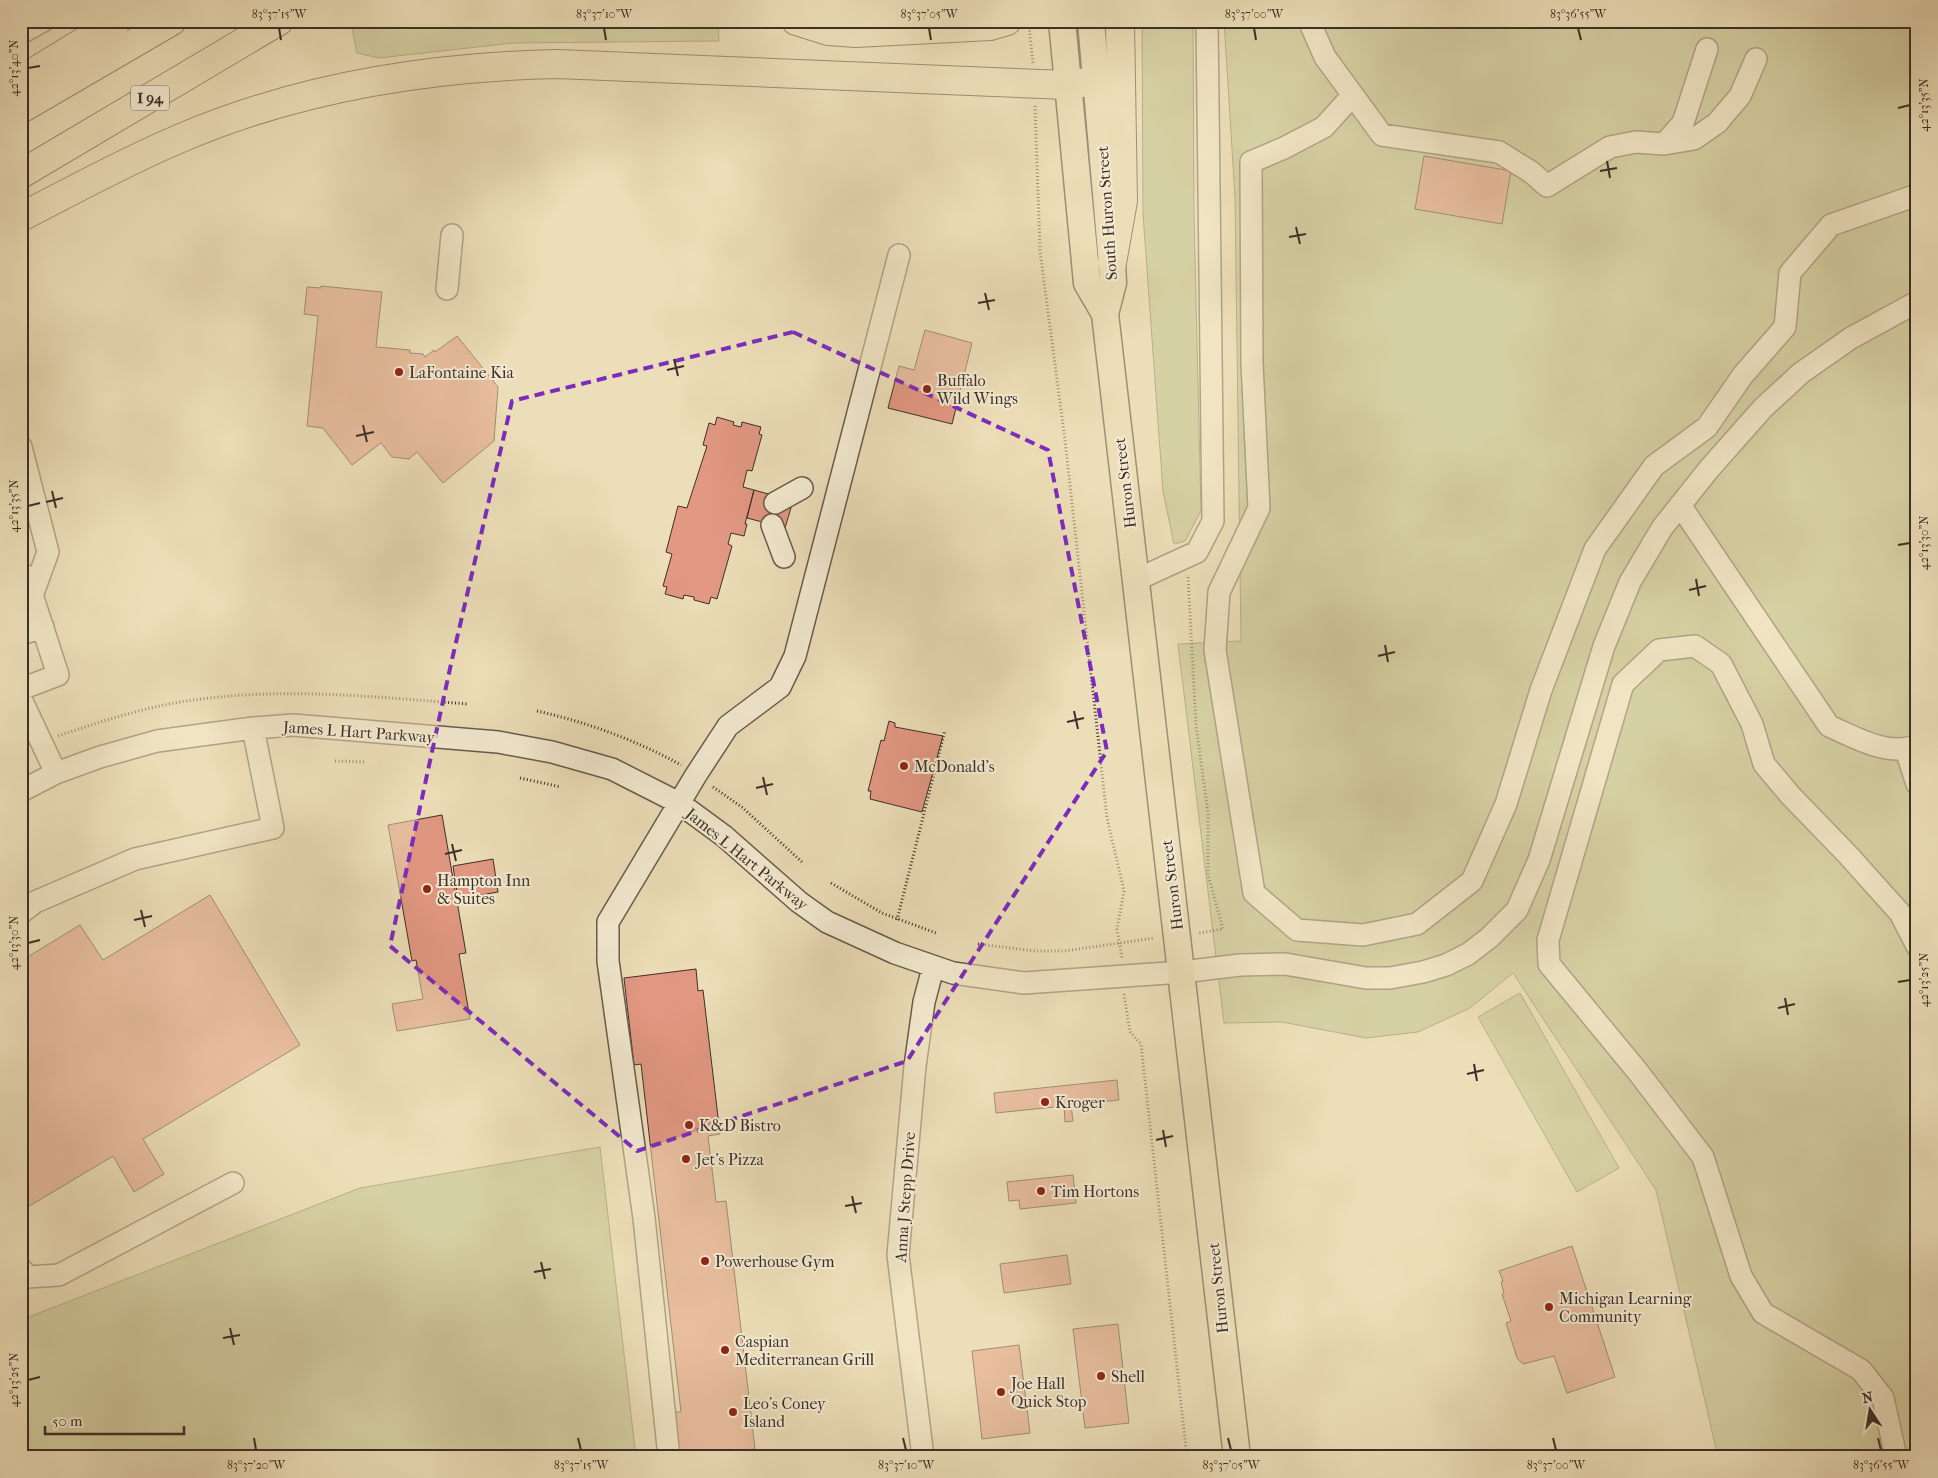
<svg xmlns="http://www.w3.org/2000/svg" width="1938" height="1478" viewBox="0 0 1938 1478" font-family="'IM FELL French Canon',serif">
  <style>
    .green { fill: #bac18d; stroke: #7c785a }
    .building { fill: #e29882; stroke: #3d2f28 }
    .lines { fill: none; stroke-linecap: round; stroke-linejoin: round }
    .minor-casing { stroke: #695b4c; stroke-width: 24 }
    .major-casing { stroke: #3d2f28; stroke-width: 29 }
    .highway-casing { stroke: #3d2f28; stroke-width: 30 }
    .path { stroke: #3d2f28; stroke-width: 3; stroke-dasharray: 1 2.5; stroke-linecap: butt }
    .minor { stroke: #f3ead1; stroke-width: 21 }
    .major { stroke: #ecdeb8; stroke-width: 26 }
    .highway { stroke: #ecdeb8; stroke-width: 28 }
    .marked { fill: none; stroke: #7b2cbf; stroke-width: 4; stroke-dasharray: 10 6; stroke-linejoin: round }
    .ticks { fill: none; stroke: #3d2f28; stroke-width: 2 }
    .poi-dot { fill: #8f2418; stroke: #f3ead1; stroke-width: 2 }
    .labels { text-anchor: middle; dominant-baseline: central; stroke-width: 4; stroke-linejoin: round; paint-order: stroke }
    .shield { fill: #f3ead1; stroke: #74675b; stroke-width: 1 }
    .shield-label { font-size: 15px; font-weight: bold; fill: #3d2f28 }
    .street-label { font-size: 16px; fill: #3d2f28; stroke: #f3ead1 }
    .poi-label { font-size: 16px; fill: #3d2f28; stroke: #f3ead1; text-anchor: start }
    .neatline { fill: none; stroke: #3d2f28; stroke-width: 2 }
    .ticks-label { font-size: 12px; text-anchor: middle; fill: #3d2f28 }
  </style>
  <rect width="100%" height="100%" fill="#ecdeb8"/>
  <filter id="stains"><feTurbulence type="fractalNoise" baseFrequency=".004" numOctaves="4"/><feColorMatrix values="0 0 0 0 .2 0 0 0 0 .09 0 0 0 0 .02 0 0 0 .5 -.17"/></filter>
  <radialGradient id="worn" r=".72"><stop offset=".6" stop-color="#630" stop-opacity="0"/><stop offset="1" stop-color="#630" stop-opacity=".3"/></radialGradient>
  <path class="green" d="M 360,21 L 718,21 L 719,41 L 513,43 L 379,58 L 357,53 L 352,28 Z
    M 1142,21 L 1193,21 L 1194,216 L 1201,511 L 1185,541 L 1174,544 L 1163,491 L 1143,214 Z
    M 1224,21 L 1917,21 L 1917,1457 L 1718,1457 L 1656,1190 L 1513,973 L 1470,1008 L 1418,1032 L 1366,1038 L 1282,1022 L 1224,1023 L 1178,644 L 1241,641 L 1235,197 Z
    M 1520,993 L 1619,1168 L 1577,1192 L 1478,1017 Z
    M 600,1147 L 636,1457 L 21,1457 L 21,1320 L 360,1188 Z"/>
  <path class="building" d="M 1424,156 L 1511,171 L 1502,224 L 1415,209 Z
    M 321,286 L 382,292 L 376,347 L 410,350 L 410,353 L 423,354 L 425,357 L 434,350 L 435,352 L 457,336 L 498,387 L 494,441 L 443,483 L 417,452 L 409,459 L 392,457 L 381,443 L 352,465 L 323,428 L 307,426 L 318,316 L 304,314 L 307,287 L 321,288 Z
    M 925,330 L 972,343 L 952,424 L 888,408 L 899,366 L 914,370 Z
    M 717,417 L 734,422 L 733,425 L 741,427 L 742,422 L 761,427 L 759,434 L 762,435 L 752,471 L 747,470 L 743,487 L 754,490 L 745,524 L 747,524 L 744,536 L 731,533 L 728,544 L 732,546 L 717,599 L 711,597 L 709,604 L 694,600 L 694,597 L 684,595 L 683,599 L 665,594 L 667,587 L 663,586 L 672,554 L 666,552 L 678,506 L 687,508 L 707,446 L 703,445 L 709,423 L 715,425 Z
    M 754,490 L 793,501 L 785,528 L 747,518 Z
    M 889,721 L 895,723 L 895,727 L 943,736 L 922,812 L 870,799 L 871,791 L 868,791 L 881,740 L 884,741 Z
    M 442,815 L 466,953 L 459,954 L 470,1019 L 397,1031 L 392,1004 L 423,999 L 416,960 L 412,961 L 388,825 Z
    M 493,859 L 498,892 L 458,899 L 453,866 Z
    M 210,895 L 300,1045 L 143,1139 L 164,1174 L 134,1192 L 113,1156 L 21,1211 L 21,1007 L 28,1003 L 21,991 L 21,961 L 80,925 L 103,960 Z
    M 696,969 L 698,991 L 703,990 L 720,1134 L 708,1136 L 716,1202 L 726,1201 L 755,1449 L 679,1457 L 673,1412 L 681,1412 L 641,1064 L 634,1065 L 624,978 Z
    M 1117,1080 L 1119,1100 L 1071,1105 L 1073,1121 L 1065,1122 L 1064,1106 L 996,1113 L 994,1093 Z
    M 1073,1175 L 1076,1203 L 1020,1209 L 1019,1200 L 1009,1201 L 1007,1182 Z
    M 1572,1246 L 1615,1377 L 1567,1393 L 1554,1356 L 1523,1364 L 1517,1358 L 1506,1323 L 1511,1321 L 1502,1294 L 1504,1293 L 1501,1282 L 1503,1281 L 1499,1271 Z
    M 1067,1255 L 1071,1284 L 1004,1293 L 1000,1264 Z
    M 1118,1324 L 1129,1423 L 1085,1428 L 1073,1329 Z
    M 1019,1345 L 1030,1433 L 982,1439 L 972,1351 Z"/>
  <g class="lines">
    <defs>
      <path id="minor" d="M 1309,21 L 1325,57 L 1382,135 L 1499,152 L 1531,172 L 1547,186 L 1610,147 L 1636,142 L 1664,144 L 1694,139 L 1717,123 L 1740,96 L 1756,59
        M 21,33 L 43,21
        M 1352,96 L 1324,127 L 1284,148 L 1251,162 L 1252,363 L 1259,508 L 1219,592 L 1215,650 L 1254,893 L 1297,930 L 1363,935 L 1417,924 L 1472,881 L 1506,804 L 1541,690 L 1595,549 L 1654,466 L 1707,427 L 1743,375 L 1785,327 L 1790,273 L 1831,225 L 1917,195
        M 1664,144 L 1683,123 L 1707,49
        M 447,289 L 452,235
        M 21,447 L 48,552 L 32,596
        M 775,503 L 802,488
        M 1680,505 L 1829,726 C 1854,737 1890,758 1917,745
        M 772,525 L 784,557
        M 21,578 L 26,576 L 58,675 L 21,689
        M 1136,580 L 1197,552 L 1213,521 L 1207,21
        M 21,634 L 43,627
        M 21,699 L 56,773
        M 1906,750 L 1917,784
        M 21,791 L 56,773 L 100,757 L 157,741 L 253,728 L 293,725 L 498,742 L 552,752 L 612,769 L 679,803 L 724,836 L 799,902 L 827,922 L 895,953 L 953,973 L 1024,983 L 1182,972 L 1240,965 L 1285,964 L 1366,978 L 1390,978 L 1423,972 L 1446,965 L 1468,954 L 1489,938 L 1517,910 L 1539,860 L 1604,646 L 1630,582 L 1662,528 L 1709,469 L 1763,408 L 1801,373 L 1851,338 L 1917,302
        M 21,913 L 35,902 L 135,859 L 273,828 L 253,728
        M 21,1269 L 28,1277 L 59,1275 L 233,1183
        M 669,1457 L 644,1218 L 608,961 L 608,922 L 696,775 L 728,726 L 780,687 L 795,656 L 899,255
        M 923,1457 L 898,1255 L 915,1066 L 924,1002 L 933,968
        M 1896,1457 L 1883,1398 L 1861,1370 L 1763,1313 L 1741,1276 L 1703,1157 L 1638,1072 L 1549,964 L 1548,940 L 1623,684 L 1659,650 L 1695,646 L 1721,664 L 1752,724 L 1764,764 L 1790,795 L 1848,855 L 1900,913 L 1917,946"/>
      <path id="major" d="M 1062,21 L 1087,283 L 1105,314
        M 1091,21 L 1112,263 L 1113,283 L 1105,314 L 1237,1457"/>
      <path id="highway" d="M 796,21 L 828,31 L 856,33 L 990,26 L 1007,21
        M 21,80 L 117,21
        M 21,109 L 172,21
        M 21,174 L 279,21
        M 21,217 C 74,190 126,161 181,138 C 300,87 428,67 557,64 L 1066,85 L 1096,81
        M 1112,263 L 1123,201 L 1120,21"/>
    </defs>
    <use href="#minor" class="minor-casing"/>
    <use href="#major" class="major-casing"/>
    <use href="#highway" class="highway-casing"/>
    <path class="path" d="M 1029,27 L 1033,63
      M 1035,106 L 1040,251 L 1065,440 L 1107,818 L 1124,891 L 1117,929 L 1122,958
      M 1188,577 L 1196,725 L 1208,813 L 1208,875 L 1223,929 L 1199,933
      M 537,711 C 586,722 636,740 681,765
      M 58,736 C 103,721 147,706 194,700 C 285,687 377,697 468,704
      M 335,761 L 366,762
      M 520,778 L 561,787
      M 713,787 L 743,808 L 802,862
      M 831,883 L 882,913 L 936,933
      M 897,920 L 945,730
      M 978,944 L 1035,951 L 1065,951 L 1155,938
      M 1124,994 L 1130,1032 L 1141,1044 L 1187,1457"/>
    <use href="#minor" class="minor"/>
    <use href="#major" class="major"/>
    <use href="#highway" class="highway"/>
  </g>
  <path d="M0 0H1938V1478H0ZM 793,332 L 1048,450 L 1107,751 L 907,1061 L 637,1151 L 390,946 L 451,664 L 512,401 Z" fill="#ecdeb8" fill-opacity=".55" fill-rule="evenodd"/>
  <path class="marked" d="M 793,332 L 1048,450 L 1107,751 L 907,1061 L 637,1151 L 390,946 L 451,664 L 512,401 Z"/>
  <path class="ticks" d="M 279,28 L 281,40M 604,28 L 606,40M 929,28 L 931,40M 1254,28 L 1256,40M 1578,28 L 1581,40M 28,68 L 40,66M 1898,108 L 1910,105M 1607,161 L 1610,178M 1600,171 L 1617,168M 1296,227 L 1300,244M 1289,237 L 1306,234M 985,293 L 989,310M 978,303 L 995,300M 674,359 L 678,376M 667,370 L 684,366M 363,425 L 367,442M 356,436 L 374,432M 52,491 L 56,508M 46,502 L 63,498M 28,506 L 40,503M 1898,545 L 1910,543M 1696,579 L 1699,596M 1689,590 L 1706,586M 1385,645 L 1388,662M 1378,656 L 1395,652M 1074,711 L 1078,729M 1067,722 L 1084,718M 763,777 L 767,795M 756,788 L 773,784M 452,844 L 456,861M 445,854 L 462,850M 141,910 L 145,927M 134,920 L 152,916M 28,943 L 40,940M 1898,982 L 1910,980M 1785,998 L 1788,1015M 1778,1008 L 1795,1004M 1474,1064 L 1477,1081M 1467,1074 L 1484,1070M 1163,1130 L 1166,1147M 1156,1140 L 1173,1136M 852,1196 L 856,1213M 845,1206 L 862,1203M 541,1262 L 545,1279M 534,1272 L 551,1269M 230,1328 L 234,1345M 223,1338 L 240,1335M 28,1380 L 40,1377M 254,1438 L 256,1450M 578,1438 L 581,1450M 903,1438 L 906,1450M 1228,1438 L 1231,1450M 1553,1438 L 1556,1450M 1878,1438 L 1881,1450"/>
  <g class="poi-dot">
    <circle cx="399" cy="372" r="5"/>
    <circle cx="927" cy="389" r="5"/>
    <circle cx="904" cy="766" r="5"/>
    <circle cx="427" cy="889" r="5"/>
    <circle cx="1045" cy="1102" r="5"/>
    <circle cx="689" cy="1125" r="5"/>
    <circle cx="686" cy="1159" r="5"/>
    <circle cx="1041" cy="1191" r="5"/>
    <circle cx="705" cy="1261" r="5"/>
    <circle cx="1549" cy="1307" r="5"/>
    <circle cx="725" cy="1350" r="5"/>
    <circle cx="1101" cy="1376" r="5"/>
    <circle cx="1001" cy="1392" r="5"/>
    <circle cx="733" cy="1412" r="5"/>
  </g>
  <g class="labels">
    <rect class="shield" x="131" y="85.5" width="38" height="25" rx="4"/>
    <g class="shield-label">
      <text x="150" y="98">I 94</text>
    </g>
    <g class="street-label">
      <text transform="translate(1107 213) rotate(-94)">South Huron Street</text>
      <text transform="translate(1125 483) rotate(-97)">Huron Street</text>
      <text transform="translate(359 732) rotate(4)">James L Hart Parkway</text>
      <text transform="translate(747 859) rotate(39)">James L Hart Parkway</text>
      <text transform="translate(1172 885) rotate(-97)">Huron Street</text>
      <text transform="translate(905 1197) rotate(-86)">Anna J Stepp Drive</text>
      <text transform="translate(1218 1288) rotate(-96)">Huron Street</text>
    </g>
    <g class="poi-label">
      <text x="409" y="372">LaFontaine Kia</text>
      <text x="937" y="380">Buffalo<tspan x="937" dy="18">Wild Wings</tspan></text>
      <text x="914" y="766">McDonald's</text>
      <text x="437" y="880">Hampton Inn<tspan x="437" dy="18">&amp; Suites</tspan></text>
      <text x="1055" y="1102">Kroger</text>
      <text x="699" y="1125">K&amp;D Bistro</text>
      <text x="696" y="1159">Jet's Pizza</text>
      <text x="1051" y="1191">Tim Hortons</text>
      <text x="715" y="1261">Powerhouse Gym</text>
      <text x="1559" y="1298">Michigan Learning<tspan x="1559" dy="18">Community</tspan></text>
      <text x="735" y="1341">Caspian<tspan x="735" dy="18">Mediterranean Grill</tspan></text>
      <text x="1111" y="1376">Shell</text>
      <text x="1011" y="1383">Joe Hall<tspan x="1011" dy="18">Quick Stop</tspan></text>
      <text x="743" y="1403">Leo's Coney<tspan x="743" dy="18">Island</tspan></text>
    </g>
  </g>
  <rect width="1938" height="1478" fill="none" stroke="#ecdeb8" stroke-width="55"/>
  <g transform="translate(1870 1410) rotate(348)" stroke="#f3ead1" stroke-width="4" paint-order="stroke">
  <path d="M0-4L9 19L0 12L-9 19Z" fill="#3d2f28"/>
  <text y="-8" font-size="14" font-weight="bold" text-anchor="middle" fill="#3d2f28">N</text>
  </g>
  <path d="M45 1426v8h139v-8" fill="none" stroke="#3d2f28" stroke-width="2.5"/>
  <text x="52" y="1426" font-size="15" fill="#3d2f28" stroke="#f3ead1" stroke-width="4" paint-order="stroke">50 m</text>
  <rect x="28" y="28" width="1882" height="1422" class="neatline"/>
  <g class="ticks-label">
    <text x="279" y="18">83°37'15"W</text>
    <text x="604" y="18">83°37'10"W</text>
    <text x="929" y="18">83°37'05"W</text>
    <text x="1254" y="18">83°37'00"W</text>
    <text x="1578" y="18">83°36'55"W</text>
    <text transform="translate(14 68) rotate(-90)" y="4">42°13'40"N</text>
    <text transform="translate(1924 105) rotate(-90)" y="4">42°13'35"N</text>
    <text transform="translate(14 506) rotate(-90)" y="4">42°13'35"N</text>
    <text transform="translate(1924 543) rotate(-90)" y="4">42°13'30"N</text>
    <text transform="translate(14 943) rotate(-90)" y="4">42°13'30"N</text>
    <text transform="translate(1924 980) rotate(-90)" y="4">42°13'25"N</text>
    <text transform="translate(14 1380) rotate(-90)" y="4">42°13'25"N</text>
    <text x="256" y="1469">83°37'20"W</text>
    <text x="581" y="1469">83°37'15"W</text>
    <text x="906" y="1469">83°37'10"W</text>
    <text x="1231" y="1469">83°37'05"W</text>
    <text x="1556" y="1469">83°37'00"W</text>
    <text x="1881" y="1469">83°36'55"W</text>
  </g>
  <rect width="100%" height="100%" filter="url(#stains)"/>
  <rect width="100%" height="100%" fill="url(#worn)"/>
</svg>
